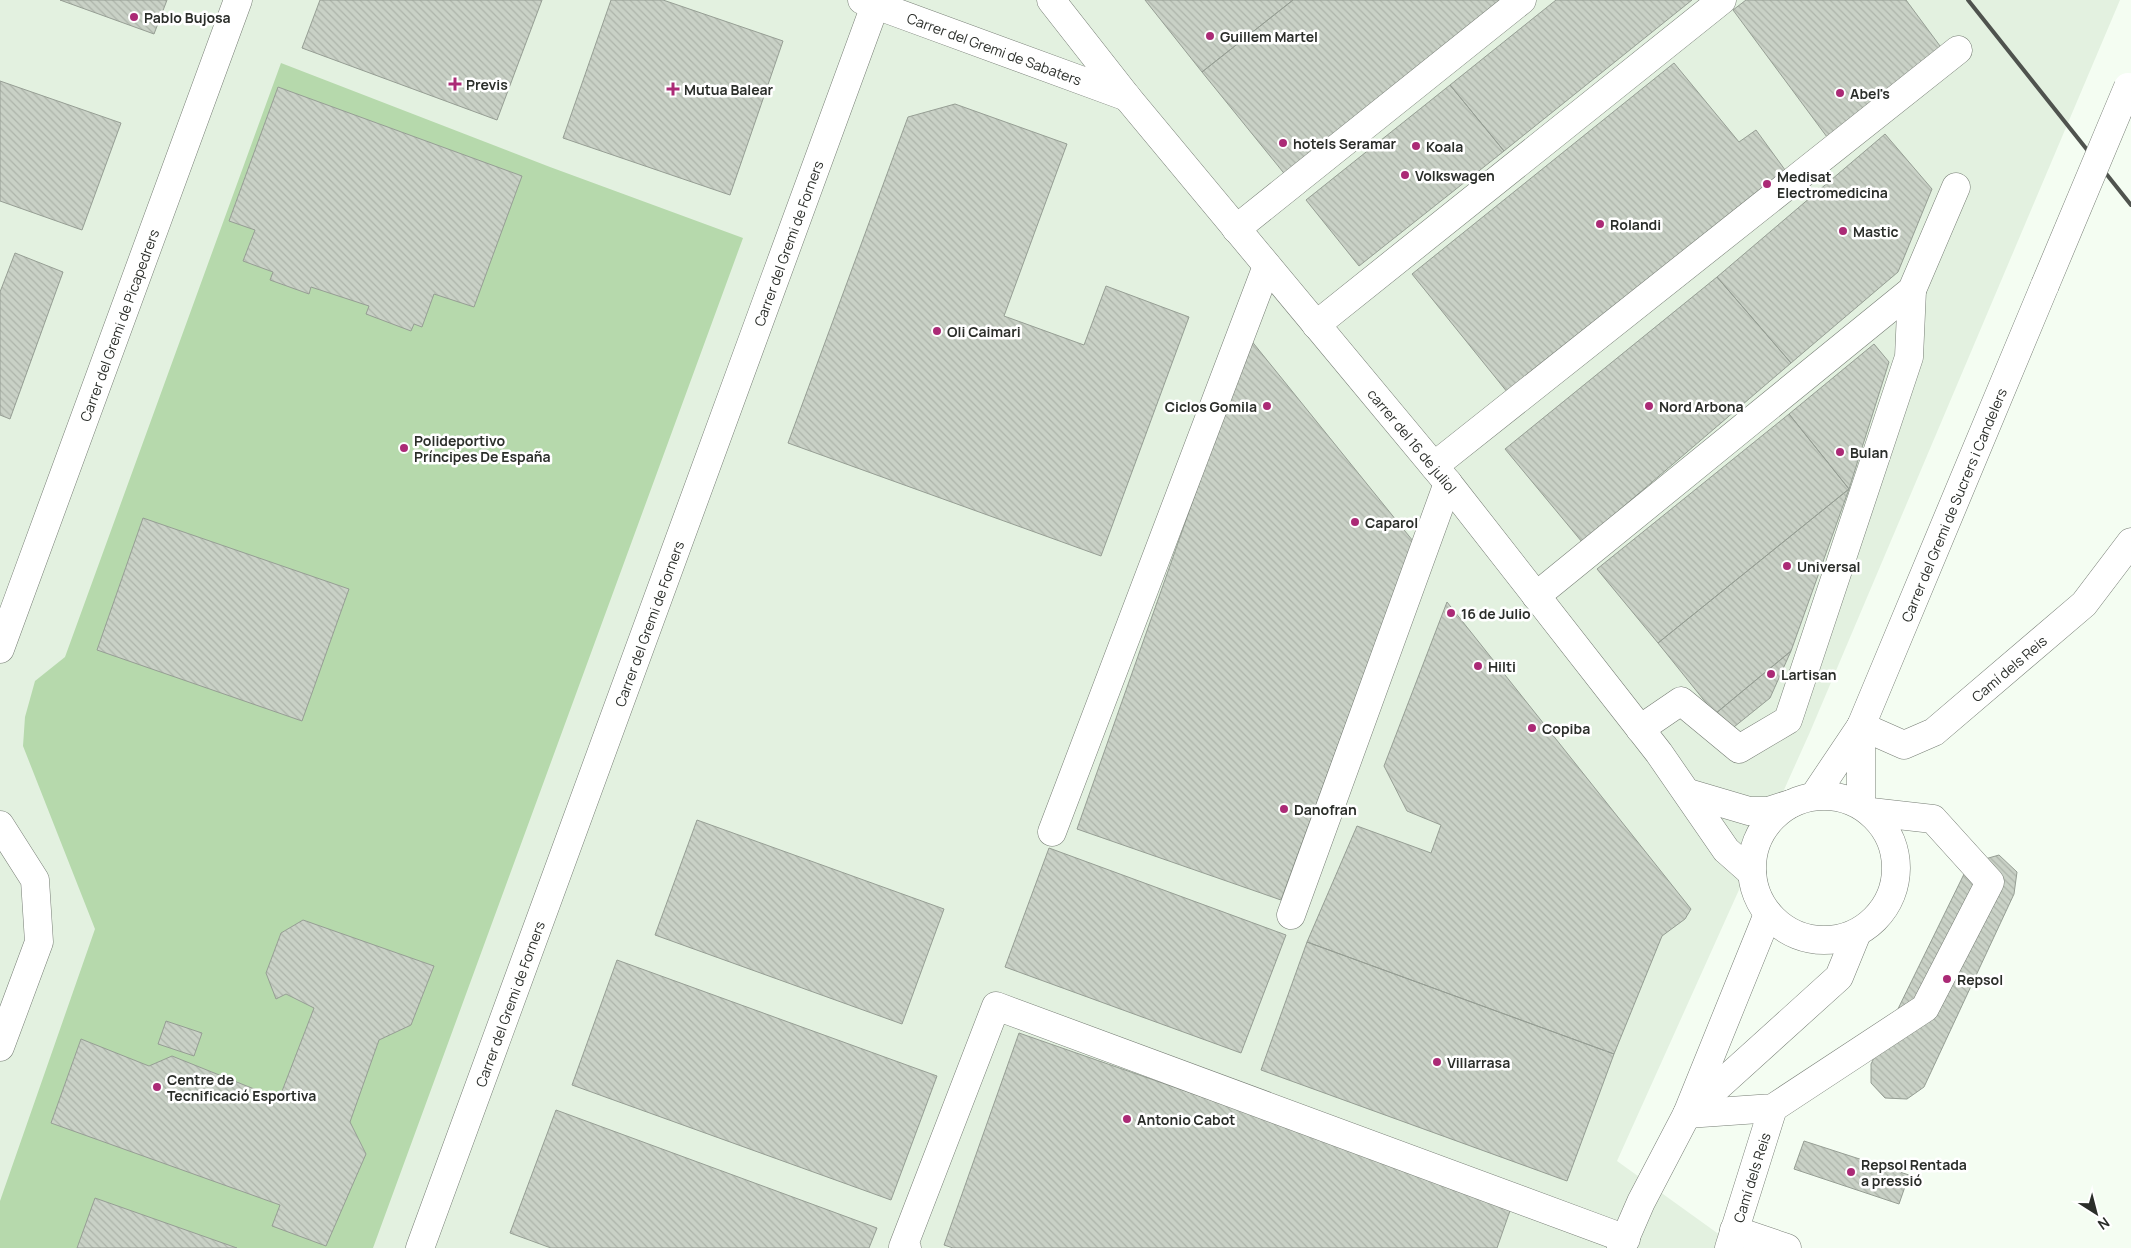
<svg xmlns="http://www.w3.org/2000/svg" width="2131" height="1248" viewBox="0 0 2131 1248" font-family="Manrope,sans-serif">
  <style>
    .built { fill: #e3f1e0 }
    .pitch { fill: #b6d9ac }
    .building { fill: url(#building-back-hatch); stroke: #969e94 }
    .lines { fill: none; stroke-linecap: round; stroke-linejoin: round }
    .minor-casing { stroke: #767d74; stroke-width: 29 }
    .minor { stroke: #fff; stroke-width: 28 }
    .rail { stroke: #4f534e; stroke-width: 4 }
    .minor-bridge-casing { stroke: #767d74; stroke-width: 29; stroke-linecap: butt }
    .minor-bridge { stroke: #fff; stroke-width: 28 }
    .poi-dot { fill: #ab2a76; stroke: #fff; stroke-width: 2 }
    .labels { text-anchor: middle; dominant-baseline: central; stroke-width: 5; stroke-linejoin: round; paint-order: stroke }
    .poi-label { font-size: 14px; font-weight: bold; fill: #2b2e2a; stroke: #fff; text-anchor: start }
    .street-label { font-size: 14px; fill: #2b2e2a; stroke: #fff }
  </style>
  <defs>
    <pattern id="building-back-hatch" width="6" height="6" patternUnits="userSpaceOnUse" patternTransform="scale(1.25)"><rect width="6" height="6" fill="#c9d1c6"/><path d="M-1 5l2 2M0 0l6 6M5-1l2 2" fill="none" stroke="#adb4aa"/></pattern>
  </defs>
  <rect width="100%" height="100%" fill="#f4fdf2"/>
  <path class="built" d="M 0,0 L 2120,0 L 1810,732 L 1617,1161 L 1738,1248 L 0,1248 Z"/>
  <path class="pitch" d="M 281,63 L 550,167 L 743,238 L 373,1248 L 0,1248 L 0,1201 L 95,929 L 23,746 L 25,717 L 35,681 L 65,657 Z"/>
  <path class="building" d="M 60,0 L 167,0 L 154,34 Z
    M 320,0 L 542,0 L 497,120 L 302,48 Z
    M 611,0 L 663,0 L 783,41 L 730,195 L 563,138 Z
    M 1145,0 L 1293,0 L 1202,72 Z
    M 1293,0 L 1506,0 L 1287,177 L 1202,72 Z
    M 1556,0 L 1692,0 L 1504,151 L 1450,85 Z
    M 1746,0 L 1906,0 L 1943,50 L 1827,137 L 1733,10 Z
    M 1674,63 L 1739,142 L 1756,130 L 1788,174 L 1512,398 L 1412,274 Z
    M 0,81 L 121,123 L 82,230 L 0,201 Z
    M 1450,85 L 1504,151 L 1359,266 L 1306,200 Z
    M 278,87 L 522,176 L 474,307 L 434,294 L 422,327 L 414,324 L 411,331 L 366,314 L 369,306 L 311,287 L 309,294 L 270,280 L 273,272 L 243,261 L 255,230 L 229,221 Z
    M 955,104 L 1067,144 L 1004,316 L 1084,345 L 1106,286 L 1189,317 L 1101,556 L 788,443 L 908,117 Z
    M 1885,134 L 1932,189 L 1898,272 L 1791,363 L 1717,277 Z
    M 15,253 L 63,272 L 10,419 L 0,415 L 0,292 Z
    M 1717,277 L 1791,363 L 1582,542 L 1505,449 Z
    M 1250,339 L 1413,541 L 1281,900 L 1077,829 Z
    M 1874,344 L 1889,362 L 1849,489 L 1789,414 Z
    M 1789,414 L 1849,489 L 1658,643 L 1597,569 Z
    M 1849,489 L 1791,651 L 1715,714 L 1658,643 Z
    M 143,518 L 349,589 L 302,721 L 97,650 Z
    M 1447,602 L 1691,909 L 1685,919 L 1662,936 L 1614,1054 L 1307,942 L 1357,826 L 1431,853 L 1441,825 L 1407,811 L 1384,766 Z
    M 1791,651 L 1770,698 L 1729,731 L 1715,714 Z
    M 697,820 L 944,909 L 902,1024 L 655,935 Z
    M 1049,848 L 1286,935 L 1241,1053 L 1005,967 Z
    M 1999,855 L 2017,872 L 2014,894 L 1924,1087 L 1907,1099 L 1885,1098 L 1871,1083 L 1871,1064 L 1966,870 L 1978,861 Z
    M 303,920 L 434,966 L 411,1025 L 379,1040 L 350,1122 L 366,1154 L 326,1246 L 272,1226 L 280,1205 L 51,1123 L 81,1039 L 149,1066 L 172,1056 L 279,1099 L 314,1008 L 286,994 L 276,999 L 266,973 L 281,933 Z
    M 1307,942 L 1614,1054 L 1567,1181 L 1261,1070 Z
    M 617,960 L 937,1076 L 891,1200 L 572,1085 Z
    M 166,1021 L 202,1033 L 194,1056 L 158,1044 Z
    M 1019,1033 L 1512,1205 L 1497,1248 L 953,1248 L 944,1245 Z
    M 556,1110 L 877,1228 L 869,1248 L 551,1248 L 510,1233 Z
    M 1804,1141 L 1909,1175 L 1899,1204 L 1794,1169 Z
    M 95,1198 L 237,1248 L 77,1248 Z"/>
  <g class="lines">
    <defs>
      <g id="minor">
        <path id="s1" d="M 862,0 L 1127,97"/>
        <path id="s2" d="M 1051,0 L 1127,97 L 1448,483 L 1659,753 L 1726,850 L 1752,873"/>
        <path d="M 1236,229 L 1522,0"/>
        <path d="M 1316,325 L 1722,0"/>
        <path d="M 1434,466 L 1958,50"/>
        <path d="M 1536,596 L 1912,290 L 1956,187"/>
        <path id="s3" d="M 0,649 L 238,0"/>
        <path id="s4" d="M 1861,726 L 1904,745 L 1934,732 L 2084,604 L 2131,542"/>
        <path d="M 1861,726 L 1861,805"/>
        <path d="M 1640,729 L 1681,701 L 1739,749 L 1788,720 L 1909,357 L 1912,290"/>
        <path d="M 1688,793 L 1749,811 L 1768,811 L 1790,804"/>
        <circle cx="1824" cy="868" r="72"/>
        <path id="s5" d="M 1814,796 L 1861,726 L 2045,285"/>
        <path d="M 0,825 L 35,880 L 39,942 L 0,1047"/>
        <path d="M 1052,832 L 1267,266"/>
        <path d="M 1291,915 L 1448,483"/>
        <path d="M 1692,1110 L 1839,977 L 1857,933"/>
        <path d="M 1687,1114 L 1773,1108 L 1925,1008 L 1990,882 L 1933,819 L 1871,812"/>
        <path d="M 1734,1230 L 1787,1248"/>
        <path id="s6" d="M 420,1248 L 877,0"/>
        <path d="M 907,1248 L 903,1247 L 996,1006 L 1626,1239"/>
        <path d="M 1621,1248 L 1641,1202 L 1687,1114 L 1768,914"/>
        <path id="s7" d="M 1729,1248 L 1773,1108"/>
      </g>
    </defs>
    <use href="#minor" class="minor-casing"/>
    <use href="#minor" class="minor"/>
    <path class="rail" d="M 1968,0 L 2131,205"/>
    <defs>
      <path id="minor-bridge" d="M 2045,285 L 2128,87"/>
    </defs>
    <use href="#minor-bridge" class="minor-bridge-casing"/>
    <use href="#minor-bridge" class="minor-bridge"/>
  </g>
  <g class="poi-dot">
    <circle cx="134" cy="17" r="5"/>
    <circle cx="1210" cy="36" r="5"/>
    <path d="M452.5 76.5h5v5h5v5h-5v5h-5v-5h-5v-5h5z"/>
    <path d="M670.5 81.5h5v5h5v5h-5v5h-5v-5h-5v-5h5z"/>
    <circle cx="1840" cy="93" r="5"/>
    <circle cx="1283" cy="143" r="5"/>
    <circle cx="1416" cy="146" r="5"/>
    <circle cx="1405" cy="175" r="5"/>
    <circle cx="1767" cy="184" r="5"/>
    <circle cx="1600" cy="224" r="5"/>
    <circle cx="1843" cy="231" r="5"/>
    <circle cx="937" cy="331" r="5"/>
    <circle cx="1267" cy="406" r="5"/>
    <circle cx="1649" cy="406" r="5"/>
    <circle cx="404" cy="448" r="5"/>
    <circle cx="1840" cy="452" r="5"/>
    <circle cx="1355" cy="522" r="5"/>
    <circle cx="1787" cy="566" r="5"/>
    <circle cx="1451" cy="613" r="5"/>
    <circle cx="1478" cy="666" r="5"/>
    <circle cx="1771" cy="674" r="5"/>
    <circle cx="1532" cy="728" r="5"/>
    <circle cx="1284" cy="809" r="5"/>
    <circle cx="1947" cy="979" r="5"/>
    <circle cx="1437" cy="1062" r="5"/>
    <circle cx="157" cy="1087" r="5"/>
    <circle cx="1127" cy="1119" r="5"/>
    <circle cx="1851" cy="1172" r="5"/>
  </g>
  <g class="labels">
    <g class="poi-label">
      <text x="144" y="17">Pablo Bujosa</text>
      <text x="1220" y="36">Guillem Martel</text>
      <text x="466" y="84">Previs</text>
      <text x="684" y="89">Mutua Balear</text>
      <text x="1850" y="93">Abel's</text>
      <text x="1293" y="143">hotels Seramar</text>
      <text x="1426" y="146">Koala</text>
      <text x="1415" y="175">Volkswagen</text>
      <text x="1777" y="176">Medisat<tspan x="1777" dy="16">Electromedicina</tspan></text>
      <text x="1610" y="224">Rolandi</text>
      <text x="1853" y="231">Mastic</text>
      <text x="947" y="331">Oli Caimari</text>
      <text x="1257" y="406" text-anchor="end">Ciclos Gomila</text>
      <text x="1659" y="406">Nord Arbona</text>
      <text x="414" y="440">Polideportivo<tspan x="414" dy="16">Príncipes De España</tspan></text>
      <text x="1850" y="452">Bulan</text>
      <text x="1365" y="522">Caparol</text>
      <text x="1797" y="566">Universal</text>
      <text x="1461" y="613">16 de Julio</text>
      <text x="1488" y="666">Hilti</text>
      <text x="1781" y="674">Lartisan</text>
      <text x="1542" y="728">Copiba</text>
      <text x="1294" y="809">Danofran</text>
      <text x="1957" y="979">Repsol</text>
      <text x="1447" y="1062">Villarrasa</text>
      <text x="167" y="1079">Centre de<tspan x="167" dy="16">Tecnificació Esportiva</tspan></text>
      <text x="1137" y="1119">Antonio Cabot</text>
      <text x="1861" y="1164">Repsol Rentada<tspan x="1861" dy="16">a pressió</tspan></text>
    </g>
    <g class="street-label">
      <text stroke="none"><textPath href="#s1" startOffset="141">Carrer del Gremi de Sabaters</textPath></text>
      <text stroke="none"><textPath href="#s6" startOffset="1070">Carrer del Gremi de Forners</textPath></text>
      <text stroke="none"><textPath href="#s3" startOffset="345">Carrer del Gremi de Picapedrers</textPath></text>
      <text stroke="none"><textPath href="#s2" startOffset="570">carrer del 16 de juliol</textPath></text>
      <text stroke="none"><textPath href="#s5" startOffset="324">Carrer del Gremi de Sucrers i Candelers</textPath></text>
      <text stroke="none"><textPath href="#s6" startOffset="665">Carrer del Gremi de Forners</textPath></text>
      <text stroke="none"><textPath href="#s4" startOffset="178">Camí dels Reis</textPath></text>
      <text stroke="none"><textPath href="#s6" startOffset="260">Carrer del Gremi de Forners</textPath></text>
      <text stroke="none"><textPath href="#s7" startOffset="74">Camí dels Reis</textPath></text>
    </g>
  </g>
  <g transform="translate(2096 1213) rotate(144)" stroke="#ffffff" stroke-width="4" paint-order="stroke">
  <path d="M0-4L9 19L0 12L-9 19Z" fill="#2b2e2a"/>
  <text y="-8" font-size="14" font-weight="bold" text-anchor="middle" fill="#2b2e2a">N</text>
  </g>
</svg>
